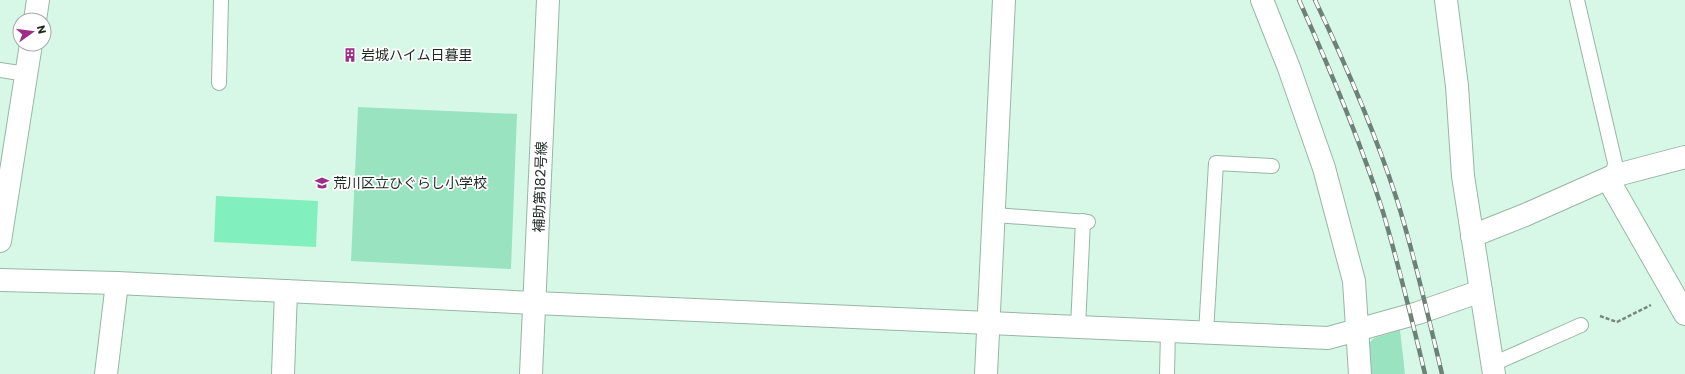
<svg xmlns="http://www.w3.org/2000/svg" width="1685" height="374" font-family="Poppins,'Noto Sans JP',sans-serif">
<rect width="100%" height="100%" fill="#d8f8e7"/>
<g fill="#99e3c0">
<polygon points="358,107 517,114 511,269 351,261"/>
<polygon points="1400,330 1405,374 1368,374 1365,348 1374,338"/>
</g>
<polygon fill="#82f0be" points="216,196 318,201 316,247 214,242"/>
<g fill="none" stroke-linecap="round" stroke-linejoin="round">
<defs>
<g id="lane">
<polyline points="1577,0 1615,163 1613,176"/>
<polyline points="0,70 26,74"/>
<polyline points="219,83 221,0"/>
<polyline points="995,215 1088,222"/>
<polyline points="1078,327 1083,221"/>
<polyline points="1206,333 1216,163 1272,166"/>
<polyline points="1493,364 1581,325"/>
<polyline points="1167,374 1168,331"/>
</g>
<g id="street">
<polyline points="1262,0 1289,68 1324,168 1354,281 1360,374"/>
<polyline points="1446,0 1457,86 1463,176 1494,374"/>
<polyline points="35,20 38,0"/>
<polyline points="1613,176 1613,188 1685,314"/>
<polyline points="1472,236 1525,215 1613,176 1685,157"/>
<polyline points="0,241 31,44"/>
<polyline points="0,280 117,283 535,303 1328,338 1418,313 1481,291"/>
<polyline points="106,374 117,283"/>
<polyline points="283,374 286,291"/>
<polyline points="531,374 548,0"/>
<polyline points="986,374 1004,0"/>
</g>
</defs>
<use href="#lane" stroke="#97b6a6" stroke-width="16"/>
<use href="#street" stroke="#97b6a6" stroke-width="24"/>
<polyline stroke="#758a7f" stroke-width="2.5" stroke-dasharray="4 2" stroke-linecap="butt" points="1600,316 1617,322 1651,305"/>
<use href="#lane" stroke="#fff" stroke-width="14"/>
<use href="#street" stroke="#fff" stroke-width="22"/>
<defs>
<g id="rail">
<path d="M1299 0C1330 69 1360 140 1383 212 1399 266 1412 320 1425 374"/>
<path d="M1315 0C1346 65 1375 132 1397 200 1415 257 1428 316 1442 374"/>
</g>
</defs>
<use href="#rail" stroke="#6d8277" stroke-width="4.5"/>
<use href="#rail" stroke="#fff" stroke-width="3" stroke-dasharray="9" stroke-linecap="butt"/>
</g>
<defs>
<symbol id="building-bare" viewBox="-9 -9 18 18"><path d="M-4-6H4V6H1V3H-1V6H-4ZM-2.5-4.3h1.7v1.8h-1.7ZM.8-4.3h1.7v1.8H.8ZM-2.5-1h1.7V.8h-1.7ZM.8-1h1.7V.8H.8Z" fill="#9e2c89" stroke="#fff" stroke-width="2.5" paint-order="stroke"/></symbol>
<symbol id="school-bare" viewBox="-9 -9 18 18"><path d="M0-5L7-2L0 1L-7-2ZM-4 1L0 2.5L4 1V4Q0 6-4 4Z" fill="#9e2c89" stroke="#fff" stroke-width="2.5" paint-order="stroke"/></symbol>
</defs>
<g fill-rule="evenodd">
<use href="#building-bare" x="340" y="45" width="20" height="20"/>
<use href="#school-bare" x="312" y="173" width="20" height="20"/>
</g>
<g text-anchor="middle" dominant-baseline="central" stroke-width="3.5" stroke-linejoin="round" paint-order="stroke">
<g font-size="14" fill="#1d2923" stroke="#fff" text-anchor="start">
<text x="361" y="55">岩城ハイム日暮里</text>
<text x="333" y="183">荒川区立ひぐらし小学校</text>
</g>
<g font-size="14" fill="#1d2923" stroke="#fff">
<text transform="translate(540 187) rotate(-88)">補助第182号線</text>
</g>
</g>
<g transform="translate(32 32) rotate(76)"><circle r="19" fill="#ffffff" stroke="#a5a9a7"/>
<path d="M0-3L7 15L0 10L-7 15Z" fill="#9e2c89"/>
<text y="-6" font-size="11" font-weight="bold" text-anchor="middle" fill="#1d2923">N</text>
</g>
</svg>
